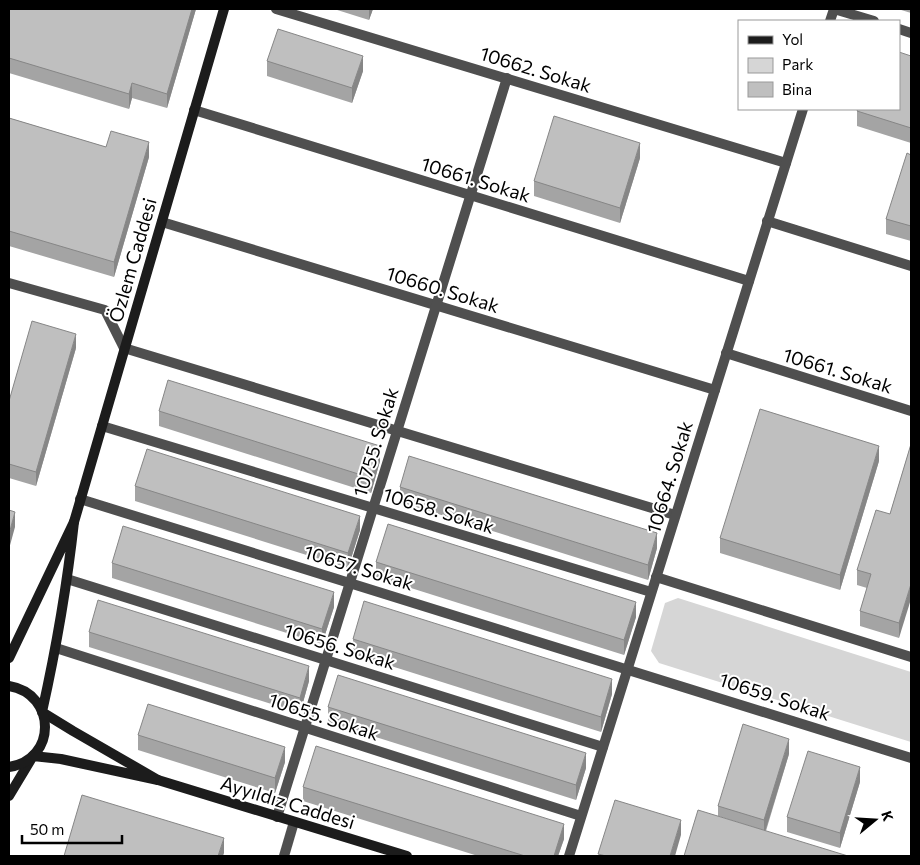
<svg xmlns="http://www.w3.org/2000/svg" width="920" height="865" font-family="Commissioner,sans-serif">
<rect width="100%" height="100%" fill="#fff"/>
<polygon fill="#d6d6d6" points="678,598 911,672 911,742 659,663 651,651 665,603"/>
<g fill="none" stroke-linecap="round" stroke-linejoin="round">
<g stroke="#4f4f4f" stroke-width="10">
<polyline points="276,9 786,163"/>
<polyline points="830,21 834,9 874,21"/>
<polyline points="899,29 911,33"/>
<polyline points="194,110 749,281"/>
<polyline points="767,221 911,266"/>
<polyline points="162,222 715,390"/>
<polyline points="9,283 105,310 124,348 675,515"/>
<polyline points="726,353 911,411"/>
<polyline points="102,426 651,592"/>
<polyline points="80,499 911,758"/>
<polyline points="656,577 911,657"/>
<polyline points="67,579 603,747"/>
<polyline points="56,648 581,816"/>
<polyline points="277,817 507,78"/>
<polyline points="284,856 294,822"/>
<polyline points="569,856 803,109"/>
</g>
<g stroke="#1c1c1c" stroke-width="10">
<polyline points="74,522 224,9"/>
<path d="M9 658 74 522C67 586 56 649 42 712L73 731 158 780 61 759 33 756 9 796"/>
<path d="M9 686C57 694 57 760 9 767"/>
<polyline points="158,780 407,856"/>
</g>
</g>
<g fill="#a4a4a4">
<polygon points="9,9 196,9 167,108 132,98 129,109 9,73"/>
<polygon points="334,9 373,9 369,20"/>
<polygon points="898,9 911,9 911,13"/>
<polygon points="911,56 911,143 857,126 857,111"/>
<polygon points="267,61 363,71 352,103 267,76"/>
<polygon points="9,118 106,147 149,157 114,277 9,246"/>
<polygon points="911,155 911,241 886,234 886,219"/>
<polygon points="640,158 620,223 534,196 534,181"/>
<polygon points="76,348 36,486 9,478 9,401"/>
<polygon points="159,411 380,461 371,493 159,426"/>
<polygon points="911,444 899,638 860,626 860,611 867,588 857,585 857,570 890,514"/>
<polygon points="879,461 840,590 720,553 720,538"/>
<polygon points="135,486 360,530 348,568 135,501"/>
<polygon points="400,487 657,548 648,580 400,502"/>
<polygon points="376,562 636,617 624,655 376,577"/>
<polygon points="112,563 334,607 322,644 112,578"/>
<polygon points="89,632 309,681 300,713 89,647"/>
<polygon points="353,639 612,694 601,732 353,654"/>
<polygon points="328,707 586,768 576,800 328,722"/>
<polygon points="138,735 285,762 275,793 138,750"/>
<polygon points="789,754 766,831 718,816 718,806"/>
<polygon points="860,782 840,848 787,832 787,817"/>
<polygon points="303,787 564,839 558,856 478,856 303,801"/>
</g>
<g fill="#868686">
<polygon points="192,9 196,9 167,108 167,94"/>
<polygon points="369,9 373,9 369,20"/>
<polygon points="363,56 363,71 352,103 352,88"/>
<polygon points="132,83 132,98 129,109 129,94"/>
<polygon points="149,142 149,157 114,277 114,262"/>
<polygon points="640,143 640,158 620,223 620,208"/>
<polygon points="76,334 76,348 36,486 36,472"/>
<polygon points="380,446 380,461 371,493 371,478"/>
<polygon points="879,446 879,461 840,590 840,575"/>
<polygon points="15,512 15,527 9,549 9,534"/>
<polygon points="360,516 360,530 348,568 348,553"/>
<polygon points="657,533 657,548 648,580 648,565"/>
<polygon points="911,584 911,599 899,638 899,623"/>
<polygon points="334,592 334,607 322,644 322,629"/>
<polygon points="636,602 636,617 624,655 624,640"/>
<polygon points="309,666 309,681 300,713 300,698"/>
<polygon points="612,679 612,694 601,732 601,717"/>
<polygon points="789,739 789,754 764,835 764,820"/>
<polygon points="285,747 285,762 275,793 275,778"/>
<polygon points="586,753 586,768 576,800 576,785"/>
<polygon points="860,767 860,782 840,848 840,833"/>
<polygon points="681,820 681,835 675,856 670,856"/>
<polygon points="564,824 564,839 558,856 554,856"/>
<polygon points="224,838 224,853 223,856 218,856"/>
</g>
<g fill="#bfbfbf" stroke="#868686">
<polygon points="9,9 192,9 167,94 132,83 129,94 9,58"/>
<polygon points="278,29 363,56 352,88 267,61"/>
<polygon points="899,52 911,56 911,128 857,111 858,109 899,109"/>
<polygon points="554,116 640,143 620,208 534,181"/>
<polygon points="9,118 106,147 111,131 149,142 114,262 9,231"/>
<polygon points="907,153 911,155 911,226 886,219"/>
<polygon points="32,321 76,334 36,472 9,464 9,401"/>
<polygon points="168,380 380,446 371,478 159,411"/>
<polygon points="760,409 879,446 840,575 720,538"/>
<polygon points="911,444 911,584 899,623 860,611 871,574 857,570 876,510 890,514"/>
<polygon points="147,449 360,516 348,553 135,486"/>
<polygon points="409,456 657,533 648,565 400,487"/>
<polygon points="9,510 15,512 9,534"/>
<polygon points="388,524 636,602 624,640 376,562"/>
<polygon points="123,526 334,592 322,629 112,563"/>
<polygon points="98,600 309,666 300,698 89,632"/>
<polygon points="364,601 612,679 601,717 353,639"/>
<polygon points="338,675 586,753 576,785 328,707"/>
<polygon points="148,704 285,747 275,778 138,735"/>
<polygon points="743,724 789,739 764,820 718,806"/>
<polygon points="316,746 564,824 554,856 525,856 303,787"/>
<polygon points="808,751 860,767 840,833 787,817"/>
<polygon points="82,795 224,838 218,856 64,856"/>
<polygon points="615,800 681,820 670,856 606,856 598,854"/>
<polygon points="698,810 848,856 684,856"/>
</g>
<g text-anchor="middle" dominant-baseline="central" stroke-width="4" stroke-linejoin="round" paint-order="stroke">
<g font-size="19" fill="#000" stroke="#fff">
<text transform="translate(536 69) rotate(17)">10662. Sokak</text>
<text transform="translate(476 179) rotate(17)">10661. Sokak</text>
<text transform="translate(132 260) rotate(-74)">Özlem Caddesi</text>
<text transform="translate(443 289) rotate(17)">10660. Sokak</text>
<text transform="translate(838 370) rotate(17)">10661. Sokak</text>
<text transform="translate(375 442) rotate(-73)">10755. Sokak</text>
<text transform="translate(669 477) rotate(-73)">10664. Sokak</text>
<text transform="translate(439 510) rotate(17)">10658. Sokak</text>
<text transform="translate(359 567) rotate(17)">10657. Sokak</text>
<text transform="translate(340 646) rotate(17)">10656. Sokak</text>
<text transform="translate(775 696) rotate(18)">10659. Sokak</text>
<text transform="translate(324 716) rotate(18)">10655. Sokak</text>
<text transform="translate(288 802) rotate(17)">Ayyıldız Caddesi</text>
</g>
</g>
<rect width="920" height="865" fill="none" stroke="#000000" stroke-width="20"/>
<rect x="738" y="20" width="162" height="90" fill="#ffffff" stroke="#999999"/>
<rect x="748" y="36" width="25" height="8" fill="#1c1c1c" stroke="#999999"/>
<text x="782" y="45" font-size="15" fill="#000000">Yol</text>
<rect x="748" y="58" width="25" height="15" fill="#d6d6d6" stroke="#999999"/>
<text x="782" y="70" font-size="15" fill="#000000">Park</text>
<rect x="748" y="82" width="25" height="15" fill="#bfbfbf" stroke="#999999"/>
<text x="782" y="95" font-size="15" fill="#000000">Bina</text>
<g transform="translate(875 820) rotate(72)" stroke="#ffffff" stroke-width="4" paint-order="stroke">
<path d="M0-4L9 19L0 12L-9 19Z" fill="#000000"/>
<text y="-8" font-size="14" font-weight="bold" text-anchor="middle" fill="#000000">K</text>
</g>
<path d="M22 835v8h100v-8" fill="none" stroke="#000000" stroke-width="2.5"/>
<text x="30" y="835" font-size="15" fill="#000000" stroke="#ffffff" stroke-width="4" paint-order="stroke">50 m</text>
</svg>
